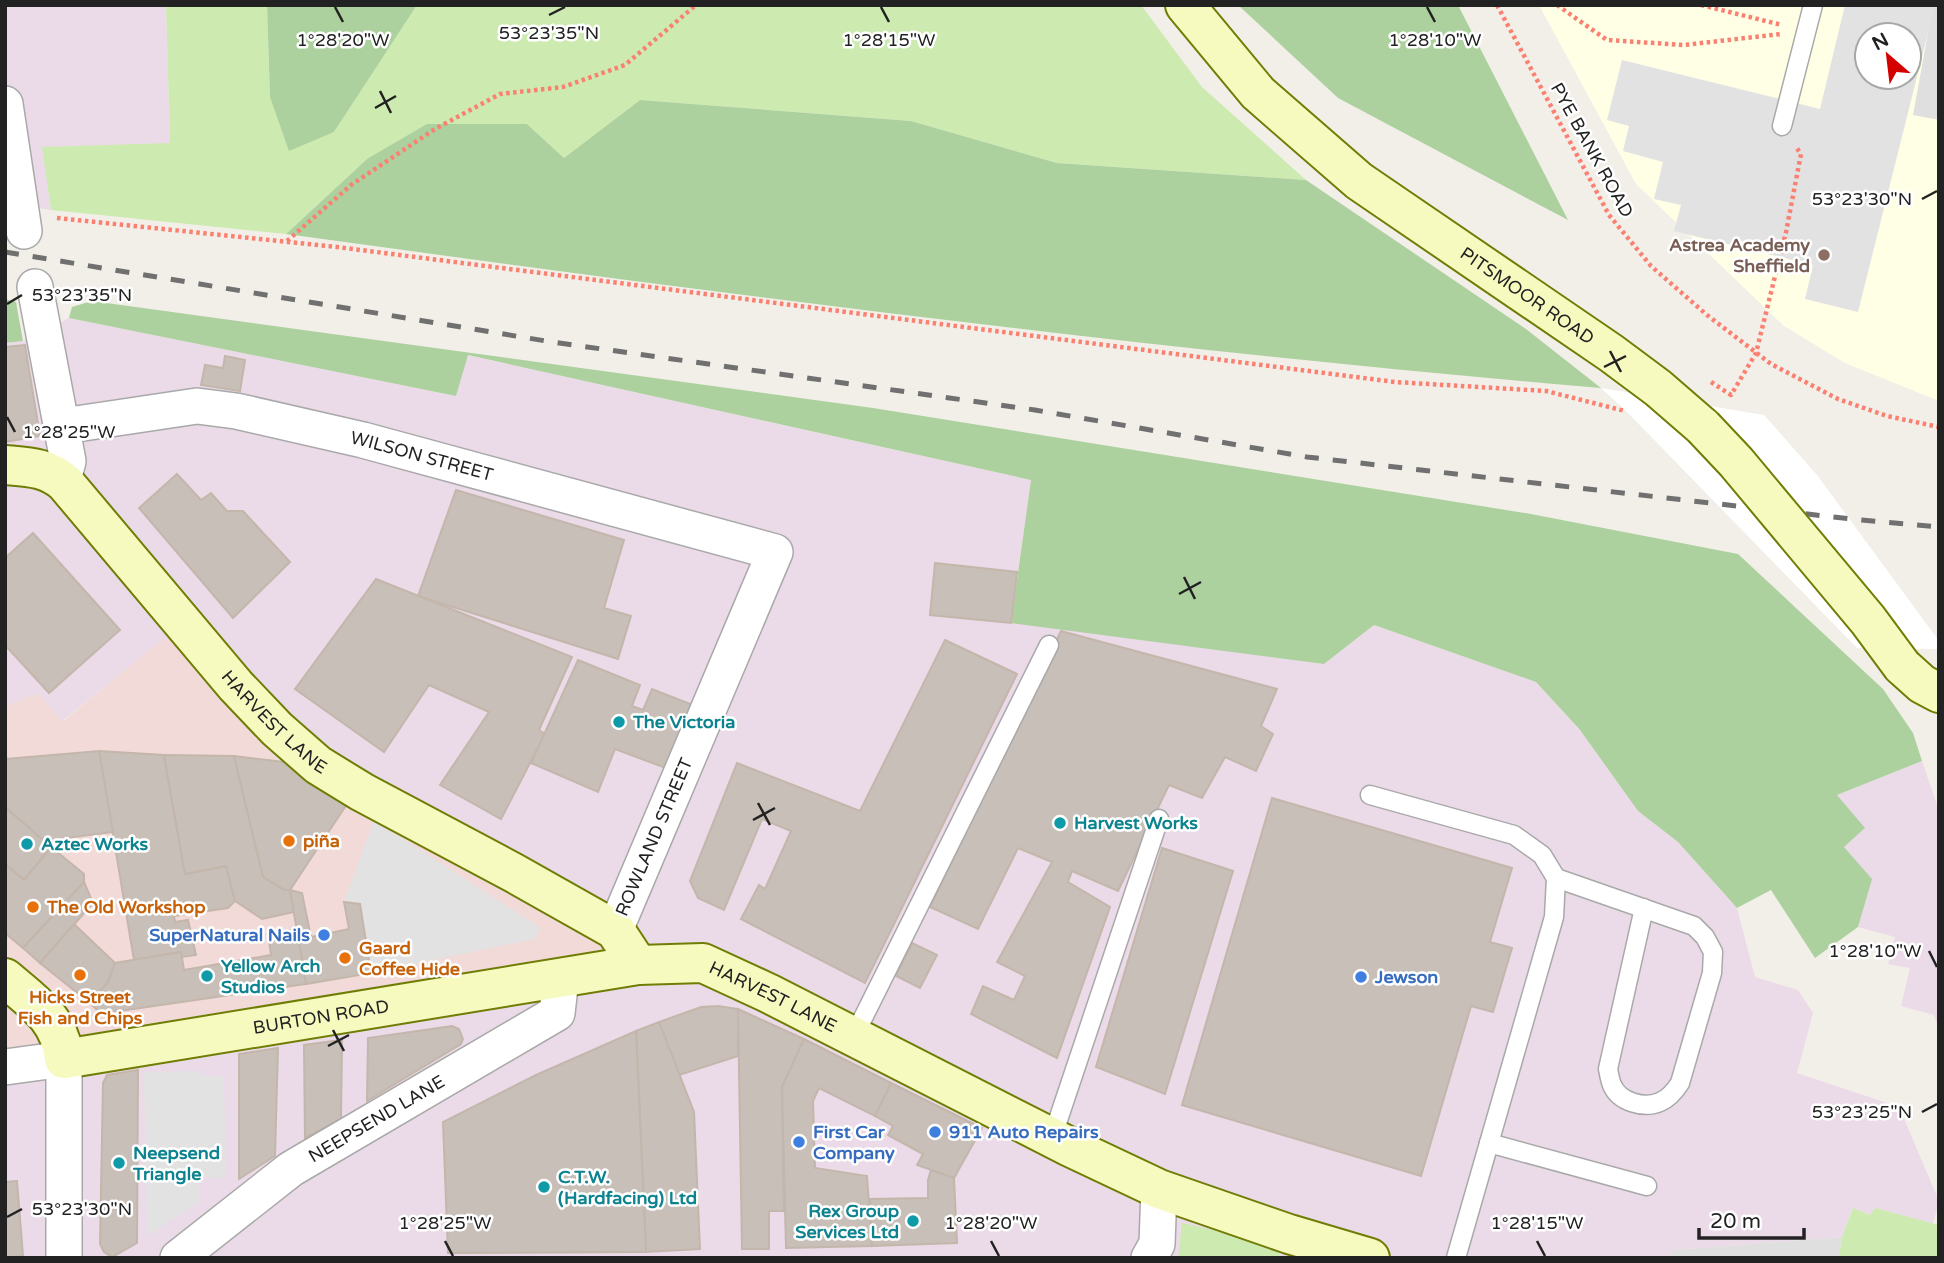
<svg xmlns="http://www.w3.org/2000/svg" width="1944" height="1263" font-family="'Varela Round',sans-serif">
<rect width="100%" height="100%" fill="#f2efe9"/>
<g fill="#e0dfdf">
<polygon points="1931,5 1939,5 1939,120 1912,116"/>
<polygon points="1842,1237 1839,1258 1667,1258 1673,1250"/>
</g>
<polygon fill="#f2dad9" points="166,636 318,765 638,965 5,1067 5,706 38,693 63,721"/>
<g fill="#ebdbe8">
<polygon points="5,5 166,5 170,144 43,147 51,210 5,203"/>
<polygon points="69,318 456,396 467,355 1031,480 1011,622 1324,664 1374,625 1536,682 1583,734 1638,811 1678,842 1737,908 1755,977 1798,990 1813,1013 1797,1073 1899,1107 1939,1201 1933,1224 1875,1208 1870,1215 1853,1208 1842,1237 1673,1250 1667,1258 5,1258 5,1067 637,965 318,765 166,637 62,721 38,693 5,706 5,343 23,341"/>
<polygon points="1922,761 1939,811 1939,1029 1934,1015 1901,1006 1910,968 1888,964 1895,937 1858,927 1871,879 1844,847 1837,795"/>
</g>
<path fill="#ffffe5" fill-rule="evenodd" d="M1539 5H1933L1913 115 1939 120V401L1845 363 1784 326 1636 184ZM1867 35H1909V77H1867Z"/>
<g fill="#cdebb0">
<polygon points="166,5 267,5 270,97 334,132 417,5 1141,5 1202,87 1306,180 1057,163 911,121 640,100 564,158 527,124 367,159 286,234 51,210 42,147 170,143"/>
<polygon points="1853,1208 1870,1215 1875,1208 1939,1225 1939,1258 1839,1258 1842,1237"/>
<polygon points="1182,1223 1227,1233 1280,1249 1279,1258 1178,1258"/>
</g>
<g fill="#add19e">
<polygon points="267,5 417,5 334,132 289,151 270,97"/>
<polygon points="1238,5 1458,5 1568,220 1338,98"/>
<path d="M640 100 911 121 1057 163 1306 180 1526 329 1601 388C1161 351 723 294 286 234L367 159 427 124H527L564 158Z"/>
<polygon points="5,299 16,302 23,341 5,343"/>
<polygon points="92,301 873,408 1531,514 1738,554 1883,689 1913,733 1922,761 1837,795 1865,828 1844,847 1872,879 1858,927 1815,958 1771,890 1737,908 1678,842 1638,811 1580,730 1536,682 1374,625 1324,664 1011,623 1031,480 468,355 456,396 69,318 72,307"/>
</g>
<g fill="#e2e2e2" fill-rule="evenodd">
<path d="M1845 5H1935L1858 312 1805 299 1813 265 1674 231 1681 205 1654 199 1663 162 1623 151 1629 126 1607 120 1622 60 1820 109ZM1867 35H1909V77H1867Z"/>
<polygon points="374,820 541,928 534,939 371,973 360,905 344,902"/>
<polygon points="201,1071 201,1076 224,1076 226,1178 200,1178 200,1202 147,1236 144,1072"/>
</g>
<polygon fill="#fff" points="1601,388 1764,415 1817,475 1939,641 1939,649 1857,648 1627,412"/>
<g fill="#c7bfb8" stroke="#c4b6ab" stroke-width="2">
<polygon points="25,345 40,436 5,442 5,347"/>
<polygon points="225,356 245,360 240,391 201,385 205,365 223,368"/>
<polygon points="177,474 201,500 211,493 227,511 243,511 290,562 233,618 139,508"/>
<polygon points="456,490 624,540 604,608 631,616 618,659 418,596"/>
<polygon points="33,533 120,630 49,693 5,645 5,558"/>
<polygon points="935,563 1017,572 1011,623 930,615"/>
<polygon points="376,579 572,657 539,730 545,734 501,819 440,785 489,712 429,685 384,752 295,689"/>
<polygon points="1061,631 1277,689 1261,726 1273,734 1256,771 1225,757 1202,798 1169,785 1118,891 1072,871 1068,882 1110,907 1057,1058 971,1014 983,986 1014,1000 1025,976 997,962 1052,862 1018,848 978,929 930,907"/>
<polygon points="945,640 1017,674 865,983 741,919 759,885 765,889 791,831 762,819 724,910 698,898 690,881 737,763 860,811"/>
<polygon points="578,660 640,685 632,706 643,710 652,689 693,705 671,770 615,749 598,792 531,763"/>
<polygon points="99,751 164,755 185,874 226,866 235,901 228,908 174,916 175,922 188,920 196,955 182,957 181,952 134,960"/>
<polygon points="99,751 113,832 44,841 5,807 6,759"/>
<polygon points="164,755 234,756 263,877 285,890 290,890 294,912 262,919 235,901 226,866 185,874"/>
<polygon points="234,756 284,762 347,804 290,890 285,890 263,877"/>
<polygon points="1272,798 1512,868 1490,942 1512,948 1493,1012 1471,1006 1421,1176 1182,1105"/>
<polygon points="5,807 51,847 24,880 5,864"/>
<polygon points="51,847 84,874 84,882 23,948 5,933 5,864 24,880"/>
<polygon points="1162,848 1233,871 1165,1094 1096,1067"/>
<polygon points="84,882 93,903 40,963 23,948"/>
<polygon points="290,890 302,893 311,937 349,929 344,902 360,904 371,973 306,984"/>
<polygon points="74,924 115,963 108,982 90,1003 40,963"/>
<polygon points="297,929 306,984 106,1013 99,1012 90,1003 108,982 115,963 181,952 184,970 271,955 268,934"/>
<polygon points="912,943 937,955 920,988 896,976"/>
<polygon points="718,1006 738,1009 738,1056 679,1075 659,1022 701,1007"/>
<polygon points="738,1009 804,1039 782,1087 784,1211 769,1211 769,1249 742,1249"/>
<polygon points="659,1022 694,1112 700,1249 646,1252 636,1031"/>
<polygon points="452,1026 459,1029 463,1039 461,1044 367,1101 368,1038"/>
<polygon points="636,1031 646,1252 448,1253 443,1122 536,1075"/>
<polygon points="804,1039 891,1083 875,1116 819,1088 813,1101 815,1168 867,1176 872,1246 786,1248 782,1087"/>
<polygon points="342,1040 341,1119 305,1138 304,1045"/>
<polygon points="278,1048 275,1156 239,1179 239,1054"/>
<polygon points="138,1070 137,1243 112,1257 104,1252 100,1244 103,1083 107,1075"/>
<polygon points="891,1083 982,1128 954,1178 917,1165 923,1154 888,1135 893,1126 875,1116"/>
<polygon points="931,1170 954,1178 957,1243 872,1246 870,1199 928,1198 928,1180"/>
<polygon points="17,1181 23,1256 5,1258 5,1182"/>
</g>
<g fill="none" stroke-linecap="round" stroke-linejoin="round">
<defs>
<g id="lane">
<polyline points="1782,126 1813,5"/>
<polyline points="1370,795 1514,835 1542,855 1556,878 1554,917 1456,1258"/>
<path d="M1556 878 1694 926 1705 937 1713 952 1712 973 1680 1083C1675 1091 1669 1098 1660 1102 1644 1109 1619 1102 1612 1085 1610 1080 1609 1074 1608 1069L1644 908"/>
<polyline points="854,1036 1049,645"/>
<polyline points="1052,1138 1159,819"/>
<polyline points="1489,1143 1647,1186"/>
</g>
<g id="street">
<polyline points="5,104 24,231"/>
<polyline points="35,287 68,461 66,469 58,477"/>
<path id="s1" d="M63 426 197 406 236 411 363 440 775 552 615 930"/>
<polyline points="5,1067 64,1059 64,1258"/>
<path id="s2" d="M178 1258 291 1169 557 1013 561 978"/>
<polyline points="1149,1258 1157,1244 1159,1189"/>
</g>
<g id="secondary">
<path id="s3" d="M1185 5 1258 93 1359 181 1611 353 1658 388 1703 427"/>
<path id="s4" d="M5 465C28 467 47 467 65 483L236 686 277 729 318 765 362 792 514 873 615 930 638 965"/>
<polyline points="1902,666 1922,684 1939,693"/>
<path id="s5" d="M5 978C33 1002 61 1019 64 1059L638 965 703 963 768 993 1070 1147 1159 1189 1289 1234 1370 1258"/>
</g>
</defs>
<use href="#lane" stroke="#a9a9a9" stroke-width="21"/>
<use href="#street" stroke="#a9a9a9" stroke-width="38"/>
<use href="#secondary" stroke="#707d05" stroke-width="42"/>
<g stroke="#fa8072" stroke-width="4.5" stroke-dasharray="3.5 3.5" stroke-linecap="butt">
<polyline points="1497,5 1609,215 1651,266 1707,315 1771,364 1838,399 1887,416 1939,427"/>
<polyline points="1557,5 1607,40 1684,45 1781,34"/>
<polyline points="1701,5 1782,25"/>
<polyline points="57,218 337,247 1395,382 1546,391 1625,411"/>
<polyline points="287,241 351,185 435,129 500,94 563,87 625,65 696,5"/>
<polyline points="1711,382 1731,395 1756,353 1786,232 1801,154 1796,147"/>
</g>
<use href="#lane" stroke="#fff" stroke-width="18"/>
<use href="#street" stroke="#fff" stroke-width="35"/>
<use href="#secondary" stroke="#f7fabf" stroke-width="38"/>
<polyline stroke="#707070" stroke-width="5" stroke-dasharray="14 14" stroke-linecap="butt" points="5,252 552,342 1035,410 1307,457 1851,519 1939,527"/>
<defs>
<polyline id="secondary-bridge" points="1703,427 1736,462 1868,620 1902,666"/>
</defs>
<use href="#secondary-bridge" stroke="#707d05" stroke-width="42" stroke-linecap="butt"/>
<use href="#secondary-bridge" stroke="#f7fabf" stroke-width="38"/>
</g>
<path fill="none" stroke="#222" stroke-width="2.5" d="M335 7 343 22M881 7 889 22M1427 7 1435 22M549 15 565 7M380 91 391 113M375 108 396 96M1922 199 1937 191M7 304 22 295M1610 351 1621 372M1604 367 1626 356M7 417 15 432M1184 577 1195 599M1179 594 1201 582M758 803 770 825M753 820 775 808M1929 951 1937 967M333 1030 344 1051M328 1046 349 1035M1922 1112 1937 1104M7 1217 22 1209M445 1241 453 1256M991 1241 999 1256M1537 1241 1545 1256"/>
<circle fill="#8d6e63" stroke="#fff" stroke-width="2.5" cx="1824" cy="255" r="7"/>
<g fill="#0f9aa8" stroke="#fff" stroke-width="2.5">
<circle cx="619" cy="722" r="7"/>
<circle cx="1060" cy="823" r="7"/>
<circle cx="27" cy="844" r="7"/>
<circle cx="207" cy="976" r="7"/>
<circle cx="119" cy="1163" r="7"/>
<circle cx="544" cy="1187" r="7"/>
<circle cx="913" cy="1221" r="7"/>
</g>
<g fill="#e8710a" stroke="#fff" stroke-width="2.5">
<circle cx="289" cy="841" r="7"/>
<circle cx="33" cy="907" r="7"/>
<circle cx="345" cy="958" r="7"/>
<circle cx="80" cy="975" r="7"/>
</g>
<g fill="#3f7fe0" stroke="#fff" stroke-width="2.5">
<circle cx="324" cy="935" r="7"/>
<circle cx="1361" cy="977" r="7"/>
<circle cx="935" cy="1132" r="7"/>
<circle cx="799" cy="1142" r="7"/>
</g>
<g text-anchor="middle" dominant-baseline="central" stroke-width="5" stroke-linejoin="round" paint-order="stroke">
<g font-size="18" fill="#222" stroke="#fff">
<text transform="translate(1592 150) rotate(61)">PYE BANK ROAD</text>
<text stroke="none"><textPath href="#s3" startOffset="452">PITSMOOR ROAD</textPath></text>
<text stroke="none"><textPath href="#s1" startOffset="366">WILSON STREET</textPath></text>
<text stroke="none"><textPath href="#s4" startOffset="382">HARVEST LANE</textPath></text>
<text transform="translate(654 837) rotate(-67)">ROWLAND STREET</text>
<text stroke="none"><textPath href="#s5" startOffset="828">HARVEST LANE</textPath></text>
<text stroke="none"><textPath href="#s5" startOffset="364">BURTON ROAD</textPath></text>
<text stroke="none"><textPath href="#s2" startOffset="243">NEEPSEND LANE</textPath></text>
</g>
<g font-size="18" font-weight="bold" fill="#785e54" stroke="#fff" text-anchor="end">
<text x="1810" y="245">Astrea Academy<tspan x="1810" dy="21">Sheffield</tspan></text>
</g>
<g font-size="18" font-weight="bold" fill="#0d838f" stroke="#fff" text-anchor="start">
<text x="633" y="722">The Victoria</text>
<text x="1074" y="823">Harvest Works</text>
<text x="41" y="844">Aztec Works</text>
<text x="221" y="966">Yellow Arch<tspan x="221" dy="21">Studios</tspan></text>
<text x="133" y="1153">Neepsend<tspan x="133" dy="21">Triangle</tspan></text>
<text x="558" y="1177">C.T.W.<tspan x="558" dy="21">(Hardfacing) Ltd</tspan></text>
<text x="899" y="1211" text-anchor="end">Rex Group<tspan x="899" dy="21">Services Ltd</tspan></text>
</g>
<g font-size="18" font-weight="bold" fill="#c56008" stroke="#fff" text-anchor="start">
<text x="303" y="841">piña</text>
<text x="47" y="907">The Old Workshop</text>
<text x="359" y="948">Gaard<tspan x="359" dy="21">Coffee Hide</tspan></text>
<text x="80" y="997" text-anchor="middle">Hicks Street<tspan x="80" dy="21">Fish and Chips</tspan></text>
</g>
<g font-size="18" font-weight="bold" fill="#366cbe" stroke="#fff" text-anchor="start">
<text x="310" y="935" text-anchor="end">SuperNatural Nails</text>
<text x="1375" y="977">Jewson</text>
<text x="813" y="1132">First Car<tspan x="813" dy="21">Company</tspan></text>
<text x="949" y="1132">911 Auto Repairs</text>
</g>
</g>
<g font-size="18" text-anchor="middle" fill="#222" stroke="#fff" stroke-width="5" stroke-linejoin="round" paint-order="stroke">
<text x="549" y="39">53°23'35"N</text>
<text x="343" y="46">1°28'20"W</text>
<text x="889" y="46">1°28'15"W</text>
<text x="1435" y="46">1°28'10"W</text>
<text x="1862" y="205">53°23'30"N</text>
<text x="82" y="301">53°23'35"N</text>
<text x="69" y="438">1°28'25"W</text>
<text x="1875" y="957">1°28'10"W</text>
<text x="1862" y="1118">53°23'25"N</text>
<text x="82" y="1215">53°23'30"N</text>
<text x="445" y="1229">1°28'25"W</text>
<text x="991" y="1229">1°28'20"W</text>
<text x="1537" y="1229">1°28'15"W</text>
</g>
<rect width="1944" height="1263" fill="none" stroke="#222222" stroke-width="14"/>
<g transform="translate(1888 56) rotate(332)"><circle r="33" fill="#ffffff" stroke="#a7a7a7" stroke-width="2"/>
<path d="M0-5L12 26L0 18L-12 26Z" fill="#d40000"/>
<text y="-10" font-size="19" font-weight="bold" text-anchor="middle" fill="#222222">N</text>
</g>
<path d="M1699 1228v10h105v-10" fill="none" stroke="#222222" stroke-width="3.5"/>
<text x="1710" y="1228" font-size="21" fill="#222222" stroke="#ffffff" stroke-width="5" paint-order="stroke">20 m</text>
</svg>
